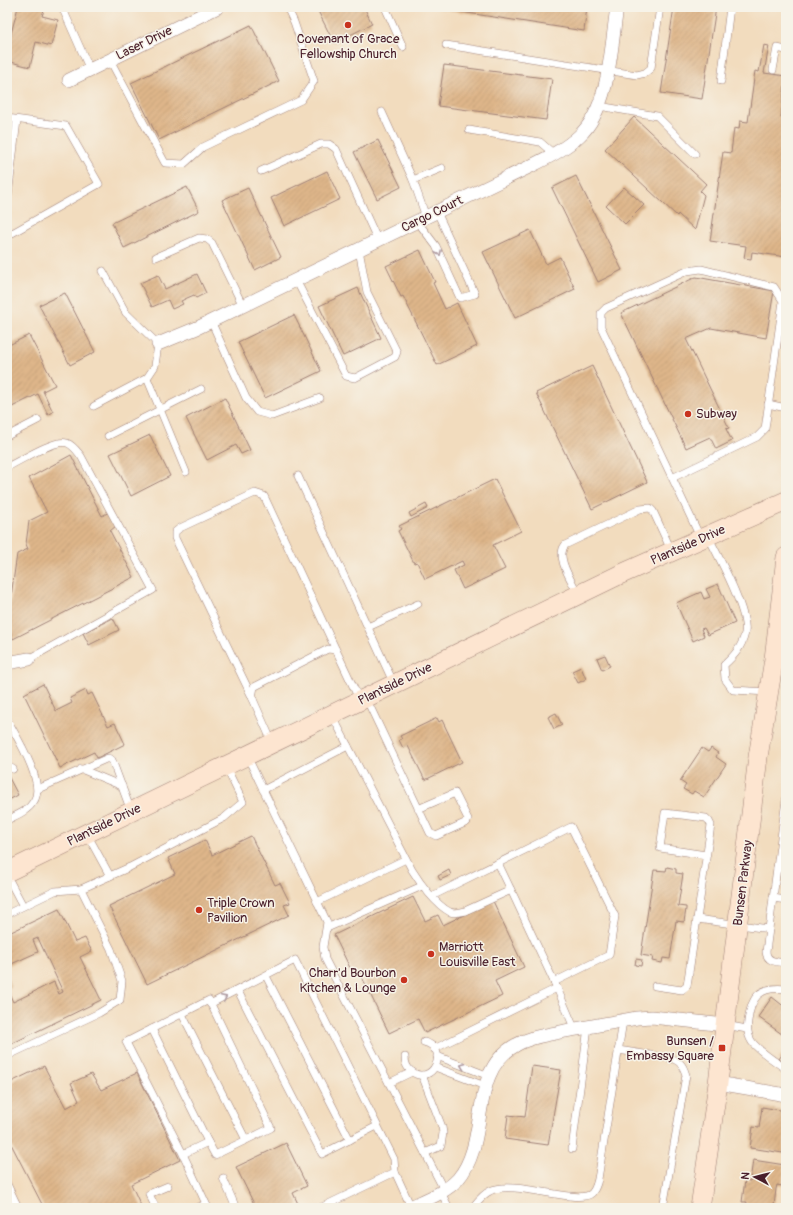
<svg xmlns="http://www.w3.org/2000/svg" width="793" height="1215" font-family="Pangolin,sans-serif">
<defs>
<pattern id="building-hatch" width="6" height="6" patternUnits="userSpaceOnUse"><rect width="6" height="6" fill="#deb68a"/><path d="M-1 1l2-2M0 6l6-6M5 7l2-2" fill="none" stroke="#c09c77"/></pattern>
</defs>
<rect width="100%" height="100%" fill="#f7f3e8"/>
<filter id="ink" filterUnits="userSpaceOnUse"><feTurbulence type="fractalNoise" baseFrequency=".025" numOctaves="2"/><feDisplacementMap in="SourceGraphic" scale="8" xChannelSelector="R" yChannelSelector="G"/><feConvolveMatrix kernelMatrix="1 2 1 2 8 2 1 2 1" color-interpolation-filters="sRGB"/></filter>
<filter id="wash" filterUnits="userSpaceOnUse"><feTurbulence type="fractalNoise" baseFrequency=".012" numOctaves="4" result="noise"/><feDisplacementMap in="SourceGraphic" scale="16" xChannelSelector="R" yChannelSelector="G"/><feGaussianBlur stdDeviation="0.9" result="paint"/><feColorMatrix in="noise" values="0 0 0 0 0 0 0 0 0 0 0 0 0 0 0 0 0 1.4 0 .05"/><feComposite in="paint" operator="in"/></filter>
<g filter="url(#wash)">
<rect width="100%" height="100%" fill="#f2dcbe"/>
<g id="blocks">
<g fill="url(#building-hatch)">
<polygon points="18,7 45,7 42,16 58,20 51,46 36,42 30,67 7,61 7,49"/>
<polygon points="316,7 364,7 372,24 334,43"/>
<polygon points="429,7 587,7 584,31"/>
<polygon points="674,7 716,7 702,99 661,93"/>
<polygon points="251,25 279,81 159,140 131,83"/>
<polygon points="764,45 769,46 764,73 786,76 781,117 786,117 786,257 752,252 751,259 744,258 746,246 710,241 723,152 731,153 734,128 739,129 740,121 748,122 755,71 759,72"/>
<polygon points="444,65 552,79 546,120 438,106"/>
<polygon points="634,117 706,184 700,191 704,195 695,230 678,214 677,216 605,149"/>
<polygon points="378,140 401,187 377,199 354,152"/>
<polygon points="327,171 340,199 284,226 271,198"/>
<polygon points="576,176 622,270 598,282 552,188"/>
<polygon points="187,187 199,211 124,248 112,223"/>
<polygon points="624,187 644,205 625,224 606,206"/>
<polygon points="248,188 281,257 255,270 222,200"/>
<polygon points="530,230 546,264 560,257 575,289 515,318 483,252"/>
<polygon points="420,250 435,282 433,283 445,309 457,303 477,346 437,365 403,296 401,297 386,266"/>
<polygon points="197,274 206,293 196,298 194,295 187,298 181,301 183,304 172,309 168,300 152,307 140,283 158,275 165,289"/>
<polygon points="696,277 774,291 766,338 711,328 686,339 729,428 726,429 732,441 716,449 710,437 686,448 621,313"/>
<polygon points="358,288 381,338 343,356 319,306"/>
<polygon points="65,293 95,352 70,365 39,305"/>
<polygon points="294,315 321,371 265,398 238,342"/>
<polygon points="29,335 55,385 43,391 53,412 48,415 38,394 8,409 7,407 7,346"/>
<polygon points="592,366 647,482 592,509 536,393"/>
<polygon points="225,398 250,450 241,454 236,445 207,460 186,418"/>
<polygon points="150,435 170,476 131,496 110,454"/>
<polygon points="71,455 102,516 109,512 116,526 110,531 134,577 13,639 7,625 17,554 28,549 26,544 29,521 47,512 29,478"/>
<polygon points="495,479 521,531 493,545 505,569 463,589 454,570 464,565 462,561 425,579 417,562 414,563 398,531 401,529 399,526"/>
<polygon points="426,504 428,508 411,517 409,513"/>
<polygon points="718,584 735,623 708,635 704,628 701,629 704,636 693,641 676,603 701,592 704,599 710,597 706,589"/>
<polygon points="113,618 119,630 89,645 83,633"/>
<polygon points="605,655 610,666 602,670 597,658"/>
<polygon points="581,667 586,679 578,683 572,671"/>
<polygon points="43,684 56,711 72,703 70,698 86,690 88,695 92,693 108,726 115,723 125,744 97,758 94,752 60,768 24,694"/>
<polygon points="556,713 562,725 554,729 548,717"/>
<polygon points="437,718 439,722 442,720 462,762 425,780 408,746 403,748 399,740 402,739 400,736"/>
<polygon points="702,748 708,752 711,748 718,753 716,757 726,764 704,797 694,791 692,794 683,789 686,785 680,781"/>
<polygon points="7,774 18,795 7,801"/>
<polygon points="251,836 275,885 280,883 290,903 284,905 289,915 147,984 109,906 175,874 168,858 205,840 212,855"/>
<polygon points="667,867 676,869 676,873 683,874 678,906 686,907 686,909 684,922 676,921 670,959 663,958 662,963 652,961 653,957 641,955 654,870 666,871"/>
<polygon points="449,870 451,875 440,880 438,876"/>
<polygon points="413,897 425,921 438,915 443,925 493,901 524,967 495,981 502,996 425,1033 418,1019 389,1033 359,971 353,974 334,935"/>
<polygon points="59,909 75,942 85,938 89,946 92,951 80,957 101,1000 7,1046 7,989 13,1002 54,982 59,994 63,992 38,938 33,940 38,952 7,966 7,934"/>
<polygon points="636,959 642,960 641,966 635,965"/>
<polygon points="7,977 11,987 7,989"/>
<polygon points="772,997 786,1008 786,1037 758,1017"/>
<polygon points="786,1049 786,1064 779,1059"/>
<polygon points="44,1066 66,1108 79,1101 71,1083 91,1074 101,1090 137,1073 180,1160 131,1184 142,1208 44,1208 10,1142 7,1144 7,1084"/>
<polygon points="532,1066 561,1070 548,1145 505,1139 508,1115 525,1117"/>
<polygon points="762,1107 786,1111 786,1132 783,1153 750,1148 753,1127 759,1128"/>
<polygon points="286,1143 307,1186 293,1193 299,1206 295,1208 256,1208 236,1167"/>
<polygon points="753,1160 785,1165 782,1186 777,1185 776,1189 774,1206 778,1208 746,1208 747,1202 742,1202 745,1180 750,1181"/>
</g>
</g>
</g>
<g filter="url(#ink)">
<use href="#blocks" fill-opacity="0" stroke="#9e7e74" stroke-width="1"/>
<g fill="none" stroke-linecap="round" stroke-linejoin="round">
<defs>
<g id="lane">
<polyline points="62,7 90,70"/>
<polyline points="385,7 403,47"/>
<polyline points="446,45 637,75 645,73 651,68 660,7"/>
<polyline points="110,60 165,163 184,164 203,147 301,100 314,81 294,22 287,7"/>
<polyline points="773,70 777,48 786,50"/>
<polyline points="721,81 730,7"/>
<polyline points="599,106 657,116 695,154"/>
<polyline points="382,112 413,180"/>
<polyline points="7,118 66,126 99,184 7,236"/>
<polyline points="469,130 540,142 554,154"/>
<polyline points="261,171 321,144 329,144 336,149 378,241"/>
<polyline points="7,205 17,120"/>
<polyline points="426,217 413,180 442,168"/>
<polyline points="417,221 436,246 460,298 475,294 437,212"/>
<polyline points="156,257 199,238 207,239 212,243 243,306"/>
<polyline points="296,280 346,376 355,378 395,357 397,352 367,292 359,250"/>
<polyline points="211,321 246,398 257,412 272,416 320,398"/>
<polyline points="147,378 186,472"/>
<polyline points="768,404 786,408"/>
<polyline points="94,406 147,378 155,366 158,344 126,313 103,271"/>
<polyline points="7,436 38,420"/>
<polyline points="108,436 201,389"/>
<path d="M7 467C20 461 54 439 67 443 73 445 77 451 81 456L153 590 29 659"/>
<polyline points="298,476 394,684"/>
<polyline points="672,478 757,437 765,429 783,301 774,287 701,269 687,271 606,308 601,313 601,327 701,539"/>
<path d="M708 536C718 556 749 612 745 633 742 647 734 656 724 665L725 679 733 690 768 692"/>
<path d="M578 594C572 581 555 557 565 545L640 509 650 508 653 511 672 552"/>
<polyline points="368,627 418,604"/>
<polyline points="366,698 430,833 436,836 467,822 468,819 455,793 418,809"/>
<polyline points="253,699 175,538 175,532 180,528 255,493 264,496 336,650"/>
<path d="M332 715 412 870C420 883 436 905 450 912 455 914 461 912 465 911L511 890 557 988"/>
<path d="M7 719C16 736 46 783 34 801 28 811 17 815 7 820"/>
<polyline points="272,742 252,697 254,687 328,649 336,650 360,701"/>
<polyline points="247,756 327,922 323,947 325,959 444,1190"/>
<polyline points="7,766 13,769"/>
<polyline points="81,769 122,786"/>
<polyline points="38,789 108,758 112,760 131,811"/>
<polyline points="263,790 348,746"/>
<polyline points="87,834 110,876"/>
<polyline points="498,863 511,890"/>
<polyline points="777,868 786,800"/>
<polyline points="7,876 23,906"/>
<polyline points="432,896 571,827 615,916 609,955 554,982"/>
<polyline points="773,898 777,868 786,869"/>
<path d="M786 900 773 898 766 952C767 962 777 962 786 963"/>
<polyline points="317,902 406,859"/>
<polyline points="7,914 55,891 81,889"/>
<polyline points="697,919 769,929"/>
<polyline points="327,928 422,886"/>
<polyline points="266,976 350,1140"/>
<polyline points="655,986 682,990 687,986 711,825 709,821 706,818 665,813 660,848 706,855"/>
<path d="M786 989C759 986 751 997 748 1021 747 1028 748 1036 752 1042 759 1051 776 1062 786 1069"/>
<polyline points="238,991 322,1154 377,1126"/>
<polyline points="210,1004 295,960 394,1159 395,1172 320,1208"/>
<polyline points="182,1014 246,1140"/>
<polyline points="725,1025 747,1029"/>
<polyline points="152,1029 208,1142"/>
<polyline points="434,1049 557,988 575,1030"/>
<path d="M618 1050 670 1058C680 1061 683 1065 686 1075L663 1208"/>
<polyline points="7,1056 99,1013 120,1000 122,981 111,949 81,889 130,867 224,818 243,802 226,767"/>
<polyline points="437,1056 489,1076"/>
<path d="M405 1057C405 1063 406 1067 411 1071 431 1088 452 1049 424 1042"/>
<polyline points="435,1067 485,1086"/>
<polyline points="422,1075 442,1127 443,1133 441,1146 425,1153"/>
<polyline points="389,1083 412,1072"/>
<polyline points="572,1149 588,1027"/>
<polyline points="183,1154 208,1142 215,1155 271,1128 209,1000 126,1042 183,1154 208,1208"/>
<polyline points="395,1172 411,1207"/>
<polyline points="223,1178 236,1208"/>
<polyline points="7,1184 16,1203"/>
<polyline points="441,1192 449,1208"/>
<polyline points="7,1208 16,1203 19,1208"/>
<polyline points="156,1208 149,1194 168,1186"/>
<polyline points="197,1208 206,1204"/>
<path d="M472 1208C477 1202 483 1194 490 1191 514 1179 579 1206 592 1193 597 1187 598 1180 599 1173L623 1021"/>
</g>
<g id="street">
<polyline points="69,80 218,7"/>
<path d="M158 344 197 328 527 168C545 159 564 150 579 136 610 108 611 46 617 7"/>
<polyline points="7,663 29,659"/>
<polyline points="718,1083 786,1095"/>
<path d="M408 1208C425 1200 445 1193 458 1179 491 1140 467 1072 516 1045 531 1036 549 1035 565 1031 589 1027 613 1022 637 1018L652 1017 725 1025"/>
</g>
<g id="secondary">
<polyline points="7,872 619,575 786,501"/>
<polyline points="700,1208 718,1083 758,757 774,659 786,557"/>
</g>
</defs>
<use href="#lane" stroke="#9e7e74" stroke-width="8"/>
<use href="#street" stroke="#9e7e74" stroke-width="14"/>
<use href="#secondary" stroke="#9e7e74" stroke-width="20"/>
<use href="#lane" stroke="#fff" stroke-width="7"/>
<use href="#street" stroke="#fff" stroke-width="13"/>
<use href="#secondary" stroke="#fde5d0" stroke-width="19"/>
</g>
<defs><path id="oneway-chevron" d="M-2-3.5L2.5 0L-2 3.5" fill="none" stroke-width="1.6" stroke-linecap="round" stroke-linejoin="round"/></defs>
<g stroke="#ae9aa0">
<use href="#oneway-chevron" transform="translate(439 253) rotate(65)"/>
<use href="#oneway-chevron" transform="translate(224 998) rotate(-26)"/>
<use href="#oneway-chevron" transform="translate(463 1066) rotate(-159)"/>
</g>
</g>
<g fill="#c8321e" stroke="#f7f3e8" stroke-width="1.5">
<circle cx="348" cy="25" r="4"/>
<circle cx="688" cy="414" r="4"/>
<circle cx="199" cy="910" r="4"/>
<circle cx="431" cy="954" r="4"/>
<circle cx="404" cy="980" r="4"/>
<rect x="718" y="1044" width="8" height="8" rx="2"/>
</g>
<g text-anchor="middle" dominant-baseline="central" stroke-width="3" stroke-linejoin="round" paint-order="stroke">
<g font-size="13" fill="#4a1f2b" stroke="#f7f3e8" text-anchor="start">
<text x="348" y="39" text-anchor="middle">Covenant of Grace<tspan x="348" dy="15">Fellowship Church</tspan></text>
<text x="696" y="414">Subway</text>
<text x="207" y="903">Triple Crown<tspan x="207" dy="15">Pavilion</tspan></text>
<text x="439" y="947">Marriott<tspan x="439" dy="15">Louisville East</tspan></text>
<text x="396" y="973" text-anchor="end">Charr'd Bourbon<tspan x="396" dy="15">Kitchen &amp; Lounge</tspan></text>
<text x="714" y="1041" text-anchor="end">Bunsen /<tspan x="714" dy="15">Embassy Square</tspan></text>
</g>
<g font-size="13" fill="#4a1f2b" stroke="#f7f3e8">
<text transform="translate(144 43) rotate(-26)">Laser Drive</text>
<text transform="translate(432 214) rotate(-26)">Cargo Court</text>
<text transform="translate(688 545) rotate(-24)">Plantside Drive</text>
<text transform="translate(395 684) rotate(-26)">Plantside Drive</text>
<text transform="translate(104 825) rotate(-26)">Plantside Drive</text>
<text transform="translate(743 883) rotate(-83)">Bunsen Parkway</text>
</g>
</g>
<rect width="793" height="1215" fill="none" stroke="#f7f3e8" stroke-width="24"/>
<g transform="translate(755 1177) rotate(277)" stroke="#f7f3e8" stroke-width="3" paint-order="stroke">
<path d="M0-3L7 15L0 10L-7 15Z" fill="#4a1f2b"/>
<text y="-6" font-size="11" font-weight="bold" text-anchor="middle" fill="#4a1f2b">N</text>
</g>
</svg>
